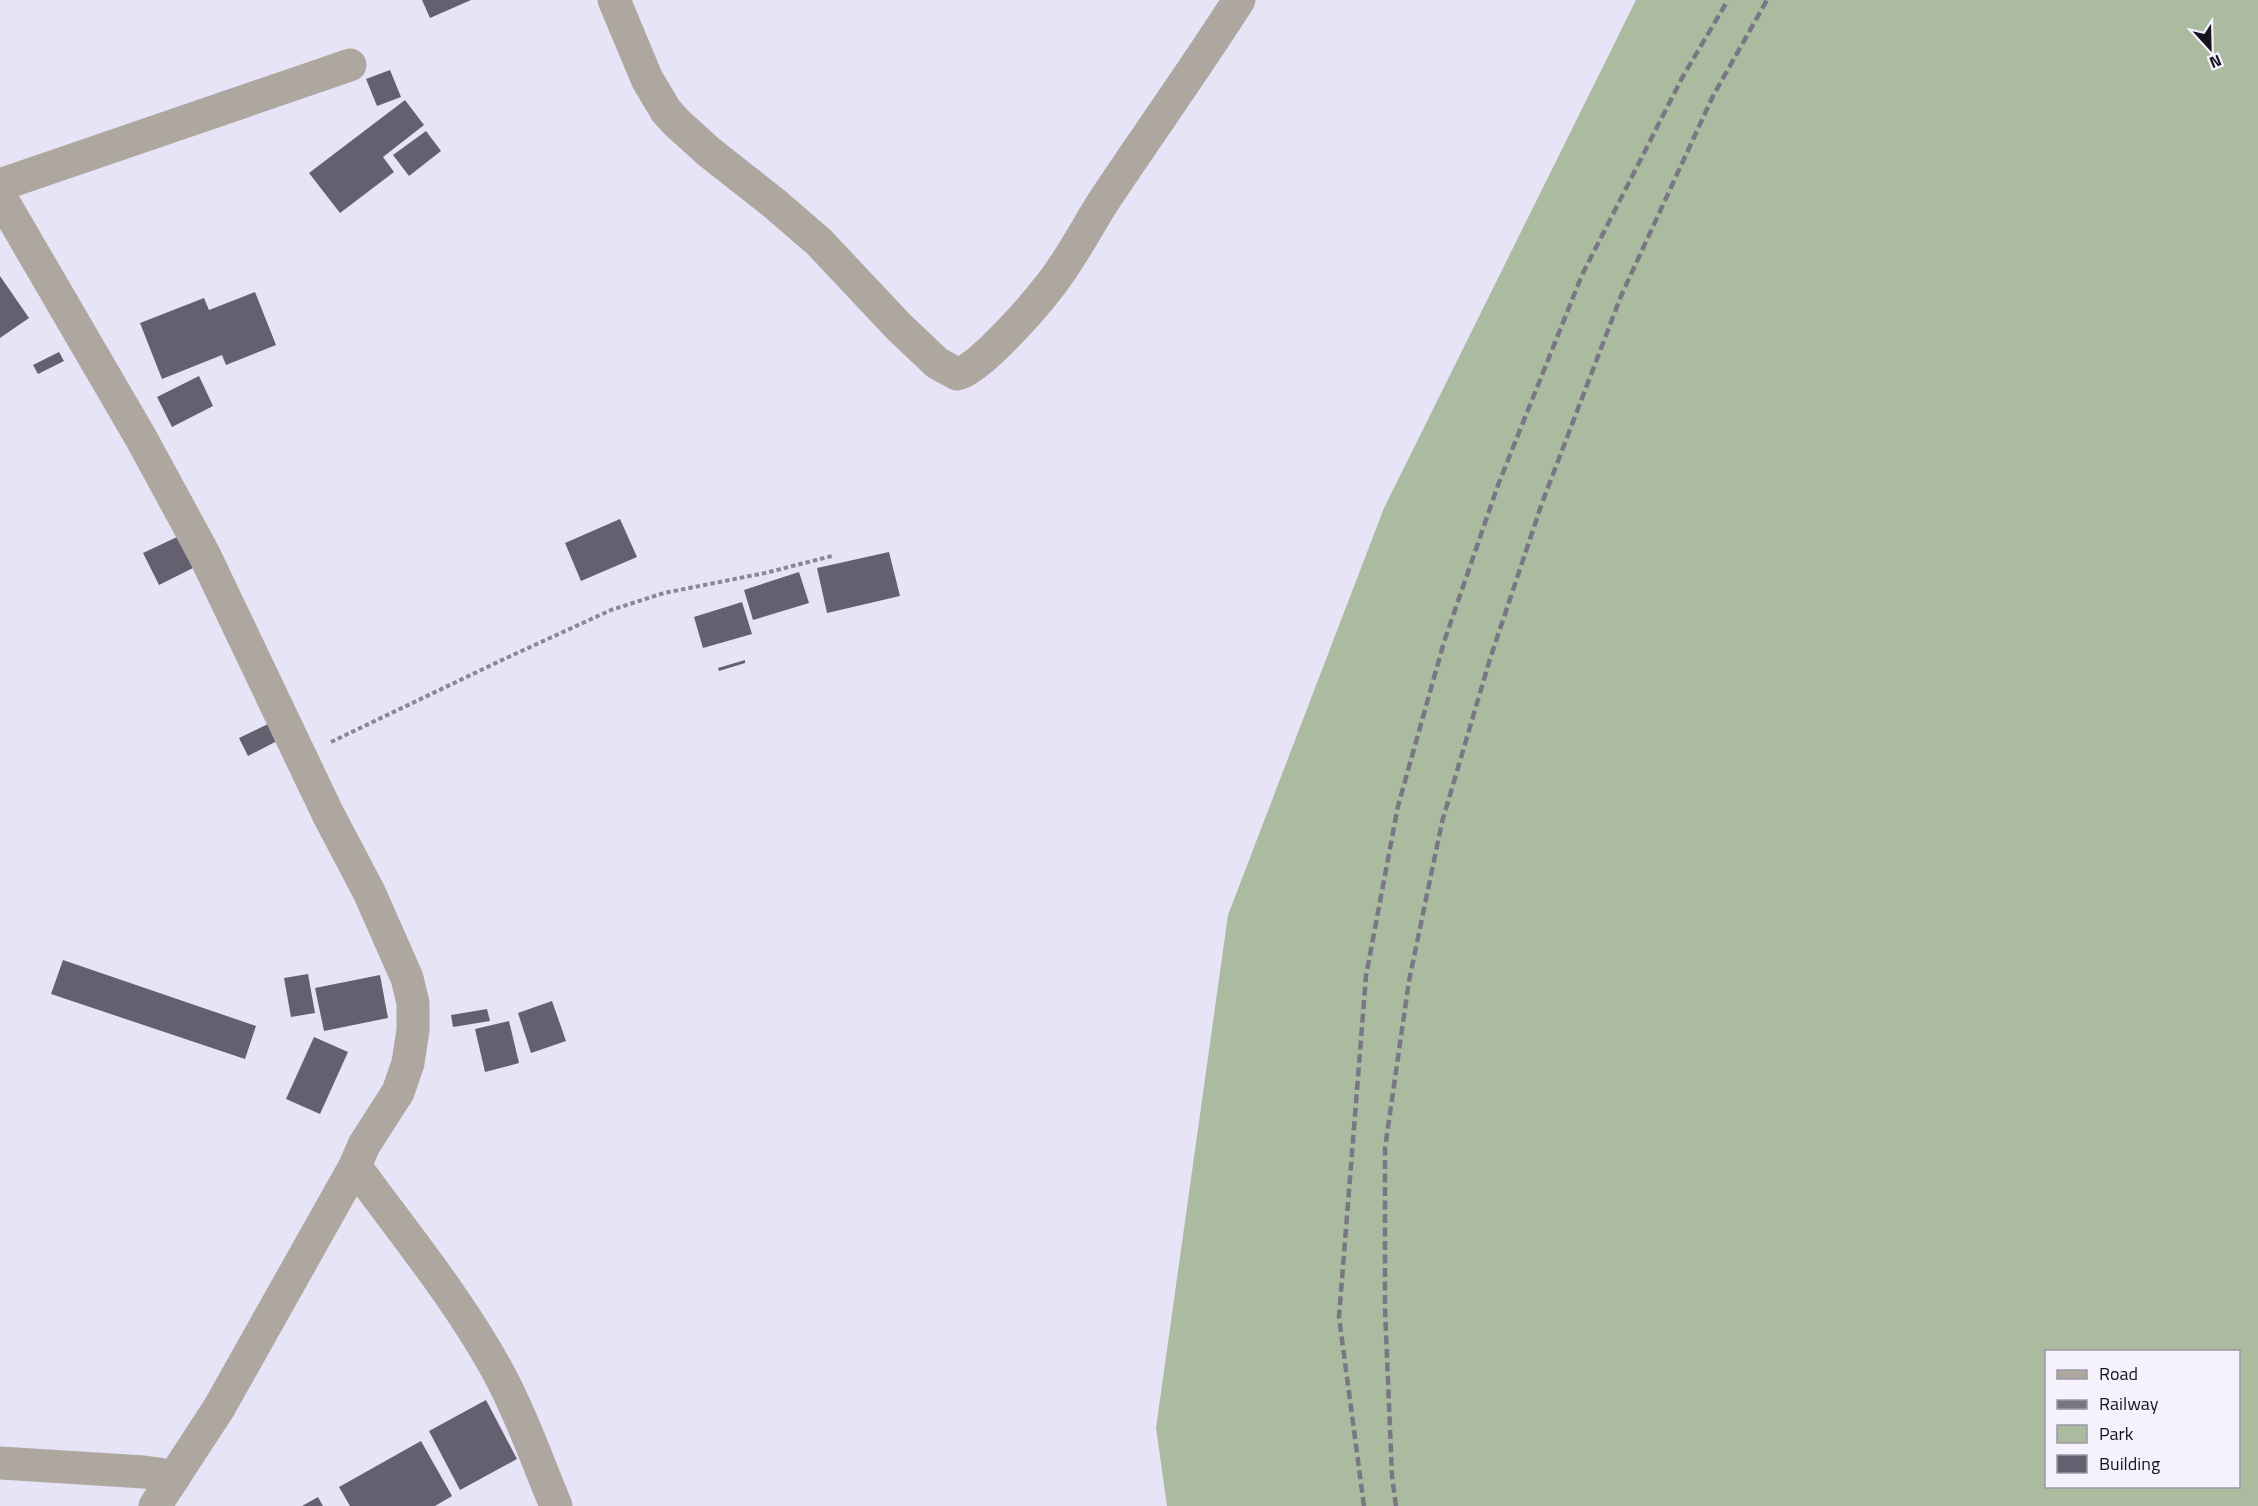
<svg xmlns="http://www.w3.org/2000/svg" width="2258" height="1506" font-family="'Titillium Web',sans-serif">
<rect width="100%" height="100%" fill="#e8e4f7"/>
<path fill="#abbba0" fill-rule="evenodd" d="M1636 0H2258V1506H1167L1156 1428 1228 915 1384 508ZM2046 1352H2238V1486H2046Z"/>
<g fill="#646070">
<polygon points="422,0 471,0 430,18"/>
<polygon points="390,70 401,97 377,106 366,79"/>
<polygon points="405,100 424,125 383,157 394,172 340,213 309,173"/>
<polygon points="426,131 441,151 409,176 393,155"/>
<polygon points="0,276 29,318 0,338"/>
<polygon points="255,292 276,345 226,365 222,355 162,379 140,323 204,298 209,310"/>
<polygon points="59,352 64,361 38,374 33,365"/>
<polygon points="199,376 213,406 172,427 157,397"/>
<polygon points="620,519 637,557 581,581 565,543"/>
<polygon points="177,537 193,568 159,585 143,553"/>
<polygon points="889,552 900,596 827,613 817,568"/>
<polygon points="799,572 809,603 753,620 744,590"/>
<polygon points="742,602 752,634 703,648 694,617"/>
<polygon points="745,660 745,663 719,671 718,668"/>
<polygon points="268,724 277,741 248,756 239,738"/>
<polygon points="63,960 256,1026 245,1059 51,994"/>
<polygon points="308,974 315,1013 291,1017 284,978"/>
<polygon points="380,975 388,1018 324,1031 315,988"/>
<polygon points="552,1001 566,1041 531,1053 518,1013"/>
<polygon points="487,1009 490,1021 453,1027 451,1015"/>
<polygon points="509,1021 519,1063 485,1072 475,1029"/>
<polygon points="314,1037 348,1052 320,1114 286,1099"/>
<polygon points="486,1400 517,1459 460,1490 429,1431"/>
<polygon points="421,1441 452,1496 435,1506 350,1506 339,1487"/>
<polygon points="318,1497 323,1506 302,1506"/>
</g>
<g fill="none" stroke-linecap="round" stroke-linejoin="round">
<polyline stroke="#8b8896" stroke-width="4" stroke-dasharray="4.5 3" stroke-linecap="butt" points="331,742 502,660 611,610 664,593 765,573 832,556"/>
<g stroke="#ada7a0" stroke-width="33">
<path d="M614 0 647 79 666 111 677 123 709 152 775 204 819 242 899 327 937 363 957 374C977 372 1034 306 1048 288 1071 260 1087 226 1107 196 1151 130 1197 66 1239 0"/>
<polyline points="0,185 350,65"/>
<polyline points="0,196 141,438 204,554 328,814 369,892 407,978 413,1003 413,1030 408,1063 398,1092 364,1145 355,1166 219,1408 155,1506"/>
<path d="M355 1166C403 1232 456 1296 496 1368 520 1412 537 1460 556 1506"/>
<polyline points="0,1463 144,1472 159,1474 173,1479"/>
</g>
<g stroke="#797783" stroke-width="4.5" stroke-dasharray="9 4.5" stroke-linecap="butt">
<polyline points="1364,1506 1339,1317 1366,976 1398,806 1444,642 1498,485 1582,275 1682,78 1728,0"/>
<polyline points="1396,1506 1392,1476 1385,1309 1385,1148 1409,981 1442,822 1490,659 1542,503 1621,296 1713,96 1767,0"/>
</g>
</g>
<rect x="2045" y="1350" width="195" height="138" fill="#f5f2fe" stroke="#9b99a3" stroke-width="1.5"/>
<rect x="2057" y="1370" width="30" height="9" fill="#ada7a0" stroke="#9b99a3" stroke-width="1.5"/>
<text x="2099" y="1380" font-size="18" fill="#15141a">Road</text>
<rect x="2057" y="1400" width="30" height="9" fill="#797783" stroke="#9b99a3" stroke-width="1.5"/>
<text x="2099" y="1410" font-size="18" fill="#15141a">Railway</text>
<rect x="2057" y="1425" width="30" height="18" fill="#abbba0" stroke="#9b99a3" stroke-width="1.5"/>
<text x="2099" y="1440" font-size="18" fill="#15141a">Park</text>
<rect x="2057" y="1455" width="30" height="18" fill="#646070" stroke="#9b99a3" stroke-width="1.5"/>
<text x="2099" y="1470" font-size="18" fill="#15141a">Building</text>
<g transform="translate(2210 48) rotate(158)" stroke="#f5f2fe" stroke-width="4.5" paint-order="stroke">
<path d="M0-4.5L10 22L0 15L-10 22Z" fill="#15141a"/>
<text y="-9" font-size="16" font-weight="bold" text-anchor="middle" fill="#15141a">N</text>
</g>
</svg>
